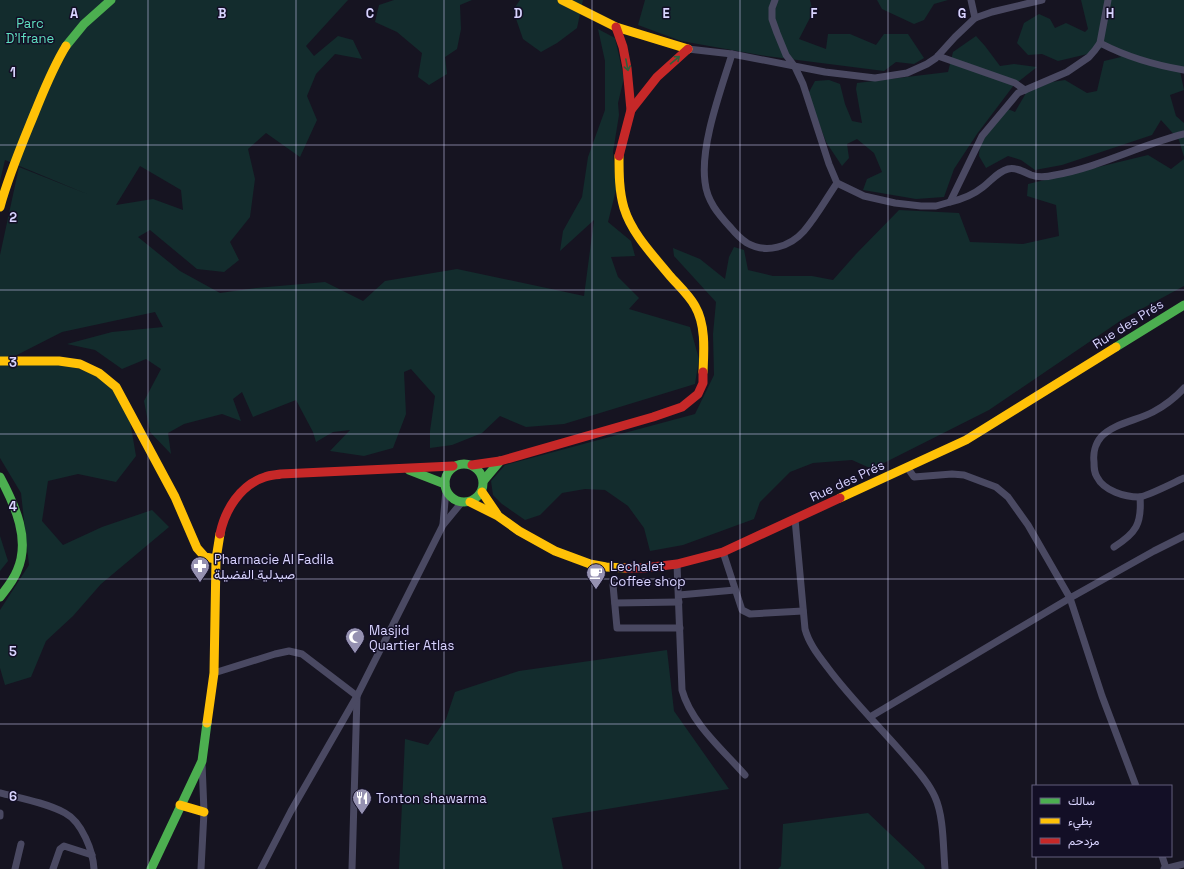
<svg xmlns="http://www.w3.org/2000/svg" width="1184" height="869" font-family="'Space Grotesk',Vazirmatn,sans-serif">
<rect width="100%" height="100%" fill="#161421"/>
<g fill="#132c2d" fill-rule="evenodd">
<path d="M0 0H348L306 46 314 56 338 36 353 40 362 59 335 54 316 74 307 96 317 120 300 157 266 133 248 149 255 179 250 217 230 242 239 260 224 272 197 269 150 230 138 237 180 271 220 293 256 288 325 282 363 301 385 281 457 269 584 296 594 220 560 251 563 231 582 197 588 157 605 110V61L598 29 615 38 624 78 618 103 619 115 613 152 616 190 608 222 631 241 635 256 611 257 618 277 639 298 629 309 690 327 699 359 695 384 564 424 526 427 500 416 482 433 452 445 430 448V431L435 396 411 369 404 372 406 414 393 448 364 456 330 451 350 430 333 432 316 442 313 432 296 400 253 417 242 392 233 399 241 421 222 414 184 424 168 433 171 454 150 432 144 401 161 369 146 359 122 369 95 350 67 344 112 332 163 327 155 312 62 332 15 356 54 361 98 375 118 392 129 415 136 456 116 482 78 474 48 481 42 521 63 545 102 527 152 510 169 527 101 584 73 616 46 641 31 677 5 685 0 668V610L29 565 21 493 0 458V255L19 167 87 194 5 160 0 181ZM140 166 181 190 183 210 153 199 116 205Z"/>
<polygon points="394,0 472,0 460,5 461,29 457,49 445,57 447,74 429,85 418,77 422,53 397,32 375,22 379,5"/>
<polygon points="520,0 583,0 577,28 557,43 541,52 523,39 513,10"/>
<polygon points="645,0 810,0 813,12 799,39 826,49 828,34 850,34 876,45 884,34 908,34 924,58 914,64 896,62 884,71 766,56 681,41 638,25"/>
<polygon points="877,0 948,0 934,4 924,20 914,24 882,9"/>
<polygon points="1081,0 1184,0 1184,69 1180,71 1184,90 1170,95 1176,116 1184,123 1184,157 1179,140 1161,120 1152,135 1062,165 1035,170 1021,160 1008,156 986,168 979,156 980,142 1008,109 1015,112 1026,93 1052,82 1065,80 1087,93 1097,91 1104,61 1121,57 1104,47 1092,53 1058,61 1042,54 1028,55 1017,43 1024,23 1039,14 1050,19 1055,28 1066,23 1085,32 1088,29"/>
<polygon points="976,36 985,46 1000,66 1014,64 1037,67 1014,85 977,134 954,169 944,197 916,199 863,190 867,179 882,172 874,153 857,139 847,144 849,158 842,166 826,142 808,94 815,81 829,80 840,84 845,104 852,121 862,123 856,89 857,83 948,72 953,52"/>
<polygon points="1148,155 1171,169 1184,159 1184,286 1123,319 989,410 872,469 852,460 813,463 790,472 760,502 754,519 683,545 650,551 644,528 628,506 605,490 585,489 562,493 540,515 525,520 502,504 493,495 491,481 505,465 695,414 714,375 713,334 716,302 674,256 673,248 700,259 725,279 729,257 734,247 744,250 748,270 773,276 812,276 833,280 856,254 899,210 959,213 970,242 1023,244 1059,236 1056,205 1027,196 1028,184"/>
<polygon points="0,536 8,561 0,571"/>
<polygon points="667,650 674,711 729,789 552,818 563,869 399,869 405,739 428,745 446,719 455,692 519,671"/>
<polygon points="868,813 924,866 925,869 778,869 781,866 783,824"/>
</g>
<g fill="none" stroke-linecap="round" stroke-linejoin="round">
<g stroke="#4a4962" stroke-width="7">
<polyline points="775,0 772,8 772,19 777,33 786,55 795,67 803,84 829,164 837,183 864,196 895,203 921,206 936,206 950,202 982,136 1018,93 1067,72 1089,57 1095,50 1100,43 1108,0"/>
<polyline points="971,0 975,18"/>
<path d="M1100 43C1127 57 1154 65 1184 70"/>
<polyline points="688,49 732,54 825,72 875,78 907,73 927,64 936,58 955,37 975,18 992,12 1042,0"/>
<path d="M732 54C721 90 700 145 705 182 707 201 718 214 731 228 736 234 741 239 747 243 766 254 790 247 804 231 817 216 826 199 837 183"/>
<polyline points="938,56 1015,83 1025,90"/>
<path d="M950 202C963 199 973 195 983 187 991 181 997 172 1008 169 1016 167 1024 172 1031 175 1039 178 1047 177 1055 175 1100 167 1140 145 1184 134"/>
<path d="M1184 388C1175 398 1164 406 1153 412 1138 420 1112 424 1101 437 1095 444 1093 454 1094 462 1094 468 1094 472 1097 477 1104 491 1125 497 1139 497 1146 497 1175 482 1184 478"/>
<polyline points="907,467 914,477 952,474 964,475 996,487 1008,497 1028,525 1070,598 1154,551 1184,536"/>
<path d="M795 519 805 629C809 644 819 656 828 668 851 699 879 726 904 755 915 768 928 781 935 797 944 817 943 847 945 869"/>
<polyline points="443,524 446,490"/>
<path d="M1114 547C1136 533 1142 524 1140 497"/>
<polyline points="723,552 742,610 750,614 803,611"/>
<path d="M677 564 682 690C691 723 723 750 745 775"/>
<polyline points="613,585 617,628 680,628"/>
<polyline points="679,595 735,590"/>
<polyline points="615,603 679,602"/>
<polyline points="214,673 275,654 289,651 302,654 357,696 352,869"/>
<polyline points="870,717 1070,598 1102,696 1136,786"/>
<path d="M0 793C20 798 47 803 65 813 82 822 93 851 94 869"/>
<polyline points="0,813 0,816"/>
<polyline points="1162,856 1166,868"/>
<polyline points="15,869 21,844"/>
<polyline points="53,869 60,849 64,846 92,855"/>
<polyline points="201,869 204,812 202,763"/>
<polyline points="261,869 291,811 357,696 443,525 462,502"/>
<polyline points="1164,869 1184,864"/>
</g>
<g stroke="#4caf50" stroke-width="9">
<polyline points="66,46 84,24 111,0"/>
<polyline points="1116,347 1184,305"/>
<circle cx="464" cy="483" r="19"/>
<polyline points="409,470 445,484"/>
<path d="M0 477C15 505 31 540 17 571 13 581 6 589 0 597"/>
<polyline points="484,480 500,461"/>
<polyline points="151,869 202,761 207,723"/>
</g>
<g stroke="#ffc107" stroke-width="9">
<polyline points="562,0 616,27 688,49"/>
<path d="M619 156C619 173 619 191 624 208 632 234 653 255 670 276 678 285 689 295 695 306 706 325 704 351 703 372"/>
<path d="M0 207C9 174 22 144 35 112 44 90 53 67 66 46"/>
<polyline points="0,361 59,361 80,364 99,373 116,387 175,497 197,548 205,557 216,559"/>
<polyline points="482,492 497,514"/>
<polyline points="840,498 966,440 1116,347"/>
<polyline points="470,502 498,516 519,531 555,551 590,564 606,567 626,568"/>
<polyline points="207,723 214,673 216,559 220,534"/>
<polyline points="180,805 204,812"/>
</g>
<g stroke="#c62828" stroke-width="9">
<polyline points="616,27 623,47 627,68 631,110 619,156"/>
<polyline points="631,110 657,77 688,49"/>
<polyline points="472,465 500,461 653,417 682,407 698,394 703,383 703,372"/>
<path d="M220 534C225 510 240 485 265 477 270 475 276 475 281 474L453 466"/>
<polyline points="626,568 644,568 677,564 723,552 840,498"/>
</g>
</g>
<defs><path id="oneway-shaft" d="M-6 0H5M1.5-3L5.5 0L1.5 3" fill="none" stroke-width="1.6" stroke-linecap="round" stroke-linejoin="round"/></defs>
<g stroke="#305f3b">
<use href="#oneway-shaft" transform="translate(675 60) rotate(-40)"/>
<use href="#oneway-shaft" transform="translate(627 65) rotate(79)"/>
</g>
<path fill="none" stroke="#d9d4ff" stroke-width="1" stroke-opacity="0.55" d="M148 0V869M296 0V869M444 0V869M592 0V869M740 0V869M888 0V869M1036 0V786M0 145H1184M0 290H1184M0 434H1184M0 579H1184M0 724H1184M1036 856V869"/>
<defs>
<symbol id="pharmacy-pin" viewBox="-11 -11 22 30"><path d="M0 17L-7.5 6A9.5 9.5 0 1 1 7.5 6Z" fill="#9591b1" stroke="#130f26"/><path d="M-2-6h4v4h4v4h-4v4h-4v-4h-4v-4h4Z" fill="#fff"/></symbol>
<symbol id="cafe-pin" viewBox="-11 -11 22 30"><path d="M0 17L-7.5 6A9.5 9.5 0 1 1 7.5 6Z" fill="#9591b1" stroke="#130f26"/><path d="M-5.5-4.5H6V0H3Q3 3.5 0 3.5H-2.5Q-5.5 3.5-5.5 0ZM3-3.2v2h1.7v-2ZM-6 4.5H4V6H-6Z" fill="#fff"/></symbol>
<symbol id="mosque-pin" viewBox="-11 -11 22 30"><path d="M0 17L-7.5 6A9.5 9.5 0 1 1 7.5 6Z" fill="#9591b1" stroke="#130f26"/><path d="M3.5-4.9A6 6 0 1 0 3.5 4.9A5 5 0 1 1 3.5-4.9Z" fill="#fff"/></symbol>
<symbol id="restaurant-pin" viewBox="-11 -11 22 30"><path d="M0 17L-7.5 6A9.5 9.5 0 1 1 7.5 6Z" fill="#9591b1" stroke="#130f26"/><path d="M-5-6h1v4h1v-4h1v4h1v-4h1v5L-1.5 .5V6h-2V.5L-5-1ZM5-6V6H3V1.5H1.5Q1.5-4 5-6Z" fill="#fff"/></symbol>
</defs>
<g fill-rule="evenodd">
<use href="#pharmacy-pin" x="189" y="555" width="22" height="30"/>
<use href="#cafe-pin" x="585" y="562" width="22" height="30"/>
<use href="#mosque-pin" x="344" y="626" width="22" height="30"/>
<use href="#restaurant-pin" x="351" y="787" width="22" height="30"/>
</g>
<g text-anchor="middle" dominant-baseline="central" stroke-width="3" stroke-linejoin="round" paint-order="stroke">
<g font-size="13" fill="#5fe0c0" stroke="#130f26">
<text x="30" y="23">Parc<tspan x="30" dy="15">D'Ifrane</tspan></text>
</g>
<g font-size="13" fill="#d9d4ff" stroke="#130f26">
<text transform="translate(1128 324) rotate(-32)">Rue des Prés</text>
<text transform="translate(847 481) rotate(-25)">Rue des Prés</text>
</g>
<g font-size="13" fill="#d9d4ff" stroke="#130f26" text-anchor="start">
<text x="214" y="559">Pharmacie Al Fadila<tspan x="214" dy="15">صيدلية الفضيلة</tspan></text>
<text x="610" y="566">Lechalet<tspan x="610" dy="15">Coffee shop</tspan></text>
<text x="369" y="630">Masjid<tspan x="369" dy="15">Quartier Atlas</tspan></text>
<text x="376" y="798">Tonton shawarma</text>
</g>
</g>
<g font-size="13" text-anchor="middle" font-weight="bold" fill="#d9d4ff" stroke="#130f26" stroke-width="3" stroke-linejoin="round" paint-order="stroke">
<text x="74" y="18">A</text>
<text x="222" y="18">B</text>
<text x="370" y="18">C</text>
<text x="518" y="18">D</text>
<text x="666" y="18">E</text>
<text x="814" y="18">F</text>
<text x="962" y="18">G</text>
<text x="1110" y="18">H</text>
<text x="13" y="77">1</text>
<text x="13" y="222">2</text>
<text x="13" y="367">3</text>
<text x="13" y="511">4</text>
<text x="13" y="656">5</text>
<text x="13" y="801">6</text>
</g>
<rect x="1032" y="785" width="140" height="72" fill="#130f26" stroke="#625e7d"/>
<rect x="1040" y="798" width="20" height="6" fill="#4caf50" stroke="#625e7d"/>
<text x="1068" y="805" font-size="12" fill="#d9d4ff">سالك</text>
<rect x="1040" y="818" width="20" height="6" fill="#ffc107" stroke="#625e7d"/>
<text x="1068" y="825" font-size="12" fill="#d9d4ff">بطيء</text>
<rect x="1040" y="838" width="20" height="6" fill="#c62828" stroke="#625e7d"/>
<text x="1068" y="845" font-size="12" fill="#d9d4ff">مزدحم</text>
</svg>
